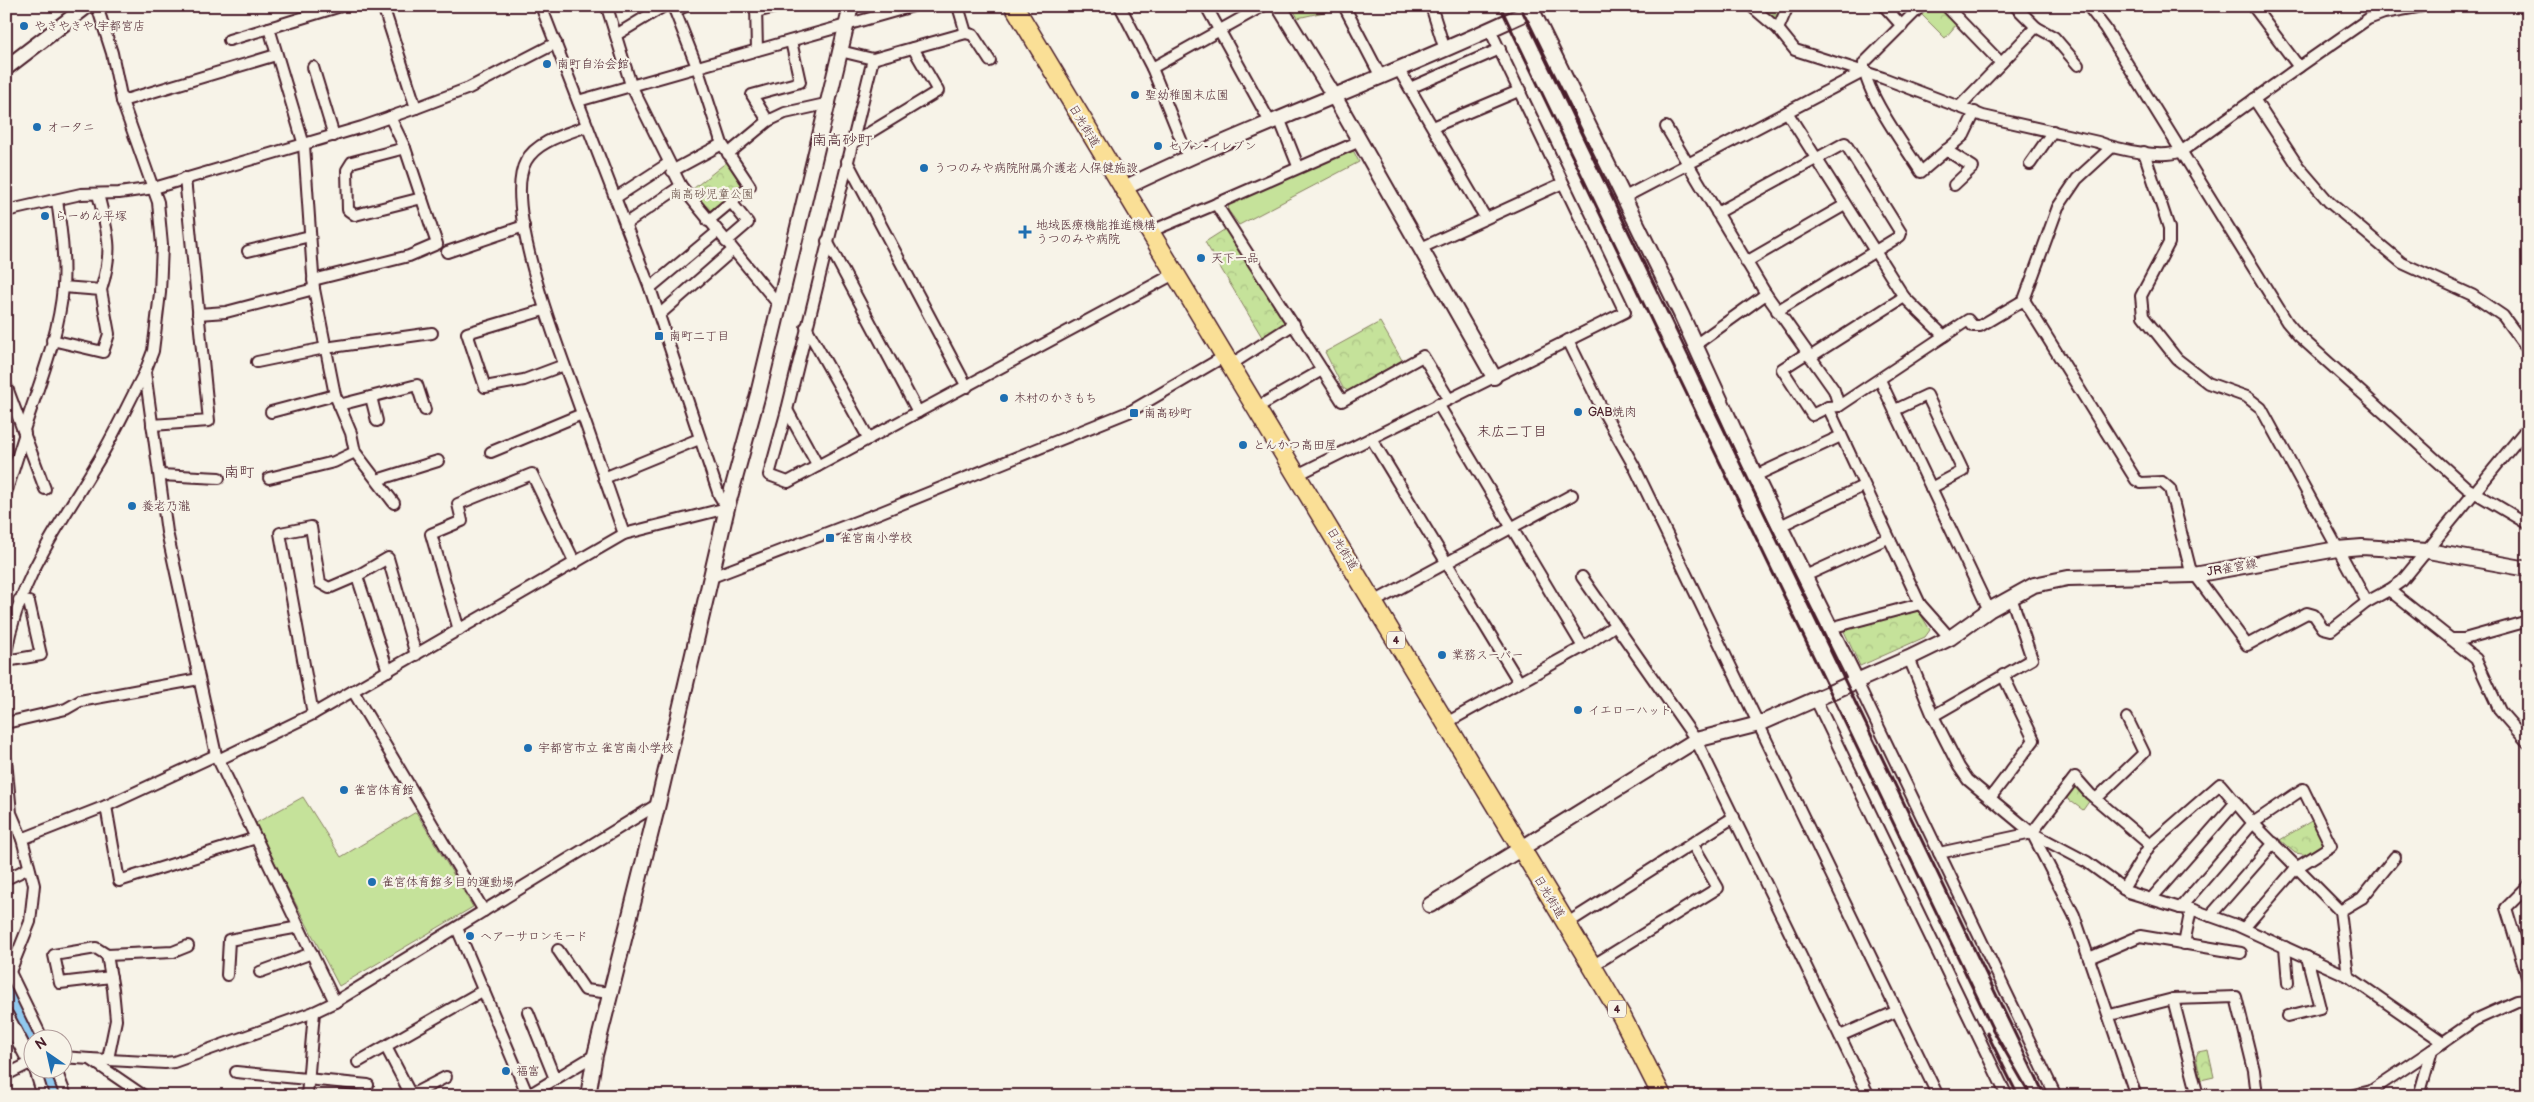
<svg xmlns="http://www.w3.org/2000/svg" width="2534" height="1102" font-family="'Balsamiq Sans','Klee One',sans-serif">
<defs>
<pattern id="forest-crowns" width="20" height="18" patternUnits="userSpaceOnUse" patternTransform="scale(1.25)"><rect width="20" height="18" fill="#c5e29a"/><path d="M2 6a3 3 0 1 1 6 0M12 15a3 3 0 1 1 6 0" fill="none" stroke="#abc185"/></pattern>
<pattern id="cemetery-stones" width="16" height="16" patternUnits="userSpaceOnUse" patternTransform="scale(1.25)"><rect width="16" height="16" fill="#c5e29a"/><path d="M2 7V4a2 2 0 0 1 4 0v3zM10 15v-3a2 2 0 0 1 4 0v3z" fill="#abc185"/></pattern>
</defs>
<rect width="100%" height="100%" fill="#f7f3e8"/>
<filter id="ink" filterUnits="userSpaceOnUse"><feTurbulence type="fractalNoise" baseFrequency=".02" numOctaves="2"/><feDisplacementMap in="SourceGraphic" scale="10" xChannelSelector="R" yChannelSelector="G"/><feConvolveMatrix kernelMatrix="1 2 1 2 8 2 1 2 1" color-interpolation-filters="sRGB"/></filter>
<g filter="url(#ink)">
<g fill="#c5e29a" stroke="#888062">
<polygon points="1353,150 1359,162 1239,225 1228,210 1229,204"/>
<polygon points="303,797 341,857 416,812 473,907 339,986 254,824"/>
</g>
<g fill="url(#forest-crowns)" stroke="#888062">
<polygon points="1291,6 1336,6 1328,11 1298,18"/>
<polygon points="1930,6 1940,6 1957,24 1945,38 1921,14"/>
<polygon points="728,161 745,187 709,216 689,192"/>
<polygon points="1227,228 1289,320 1262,337 1205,242"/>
<polygon points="1380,322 1402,360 1348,391 1343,388 1325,352"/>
<polygon points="1917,608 1930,630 1925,637 1860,666 1843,629"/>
<polygon points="2073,788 2081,788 2090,800 2083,810 2065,797"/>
<polygon points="2313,820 2323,840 2319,848 2309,855 2295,853 2280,840"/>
<polygon points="2208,1050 2214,1077 2201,1080 2196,1057 2198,1052"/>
</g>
<polygon fill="url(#cemetery-stones)" stroke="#888062" points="1758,6 1786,6 1779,22"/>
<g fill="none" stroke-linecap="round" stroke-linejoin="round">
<g stroke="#91caf0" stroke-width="19">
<polyline points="6,986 34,1040"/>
<polyline points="48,1070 53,1096"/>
</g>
<defs>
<g id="street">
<polyline points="97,6 112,53 122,101 158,202 162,245 160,293 153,351 145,372 167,532 216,755 335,1002"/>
<polyline points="341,6 269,28 304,145 314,289 335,395 351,433 355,452 394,503"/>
<polyline points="383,6 416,108"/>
<polyline points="609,6 607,7 631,85 681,186 779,305"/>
<polyline points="673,6 697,67 722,144 750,186 708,221"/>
<polyline points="756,6 757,50"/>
<polyline points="958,6 966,33 873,59 787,410 769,475 788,482 1174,274"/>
<polyline points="1120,6 1152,68 1188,157"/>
<polyline points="1206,6 1270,122"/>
<polyline points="1344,6 1381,77"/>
<polyline points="1431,6 1445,50"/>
<path d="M1751 6 1778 29 1795 50 1883 78 1983 116 2098 142C2118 150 2162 159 2182 151L2299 67"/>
<polyline points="1884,6 1902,26"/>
<path d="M1921 6 1864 63C1862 89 1906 148 1921 172L1964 135 1975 112"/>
<polyline points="1946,6 2001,63"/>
<polyline points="2088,6 2105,28 2287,322 2298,335 2467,488 2528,524"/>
<polyline points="2253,6 2299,67 2368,19 2384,13 2423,6"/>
<polyline points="675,11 686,6"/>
<polyline points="756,12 780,6"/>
<polyline points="2036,27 2054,37 2078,65"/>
<polyline points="1778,29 1788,6"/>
<polyline points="966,33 973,35 990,61"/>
<polyline points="616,35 664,6"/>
<polyline points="229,40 269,28"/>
<polyline points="840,51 873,59"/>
<polyline points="313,67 334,136"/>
<polyline points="1152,68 1263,6"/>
<polyline points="1399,70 1485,217"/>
<polyline points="1863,72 1688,164 1766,294 1834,390 1839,406 1828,407 1920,604 1950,638"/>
<polyline points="1410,88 1500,49"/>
<polyline points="2254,99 2298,166 2329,202 2402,263 2472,295 2503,316 2528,350"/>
<polyline points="122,101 276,55"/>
<polyline points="578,101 913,6"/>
<polyline points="1960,106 2036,27 2015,6"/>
<polyline points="1787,112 1904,297 1944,336"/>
<polyline points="1279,118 1298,166"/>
<polyline points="768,121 752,95 800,82 791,41"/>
<path d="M587 126C566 134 537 141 526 161 502 203 557 345 574 391 591 438 607 486 624 534"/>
<polyline points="1433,127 1521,90"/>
<polyline points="1360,141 1216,204 1342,401 1423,356 1449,399"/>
<polyline points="851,144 938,91 913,48"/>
<polyline points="405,148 352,162 347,170 348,210 355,215 422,198"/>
<polyline points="1946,150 1973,167 1954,185"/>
<polyline points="2144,152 2169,228 2169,243 2141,296 2143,316 2177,359 2208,383 2247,397 2261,408 2367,602 2389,590 2476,659 2500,711 2528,743"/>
<polyline points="728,154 768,121 785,113 830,103"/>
<polyline points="847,161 967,387"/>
<polyline points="2030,164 2053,131"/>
<polyline points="672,171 722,144"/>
<path d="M98 194C108 234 114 249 101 290"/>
<polyline points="615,198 669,163"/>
<polyline points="1623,198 1688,164 1666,127"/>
<polyline points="6,211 81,194 119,193 154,188 362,127 416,108 469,88 556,43"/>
<polyline points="1717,213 1845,143 1901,233 1900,236 1777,311"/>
<polyline points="625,224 681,186"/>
<polyline points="1149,232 1216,204"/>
<polyline points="827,241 918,412"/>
<polyline points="726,242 748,223 731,202"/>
<polyline points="1421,248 1563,183"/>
<polyline points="248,251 310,236"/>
<polyline points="447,252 524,226"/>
<polyline points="1746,262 1845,205"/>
<polyline points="313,280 409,256 437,244 405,148 390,117"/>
<polyline points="650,288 717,232"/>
<polyline points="2024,300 2136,480 2141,483 2162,482 2170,489 2190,568 2247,645 2307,613 2314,615 2323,628 2331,630 2367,602"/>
<polyline points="544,310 467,333 485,387 524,380 564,365"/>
<polyline points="198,314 226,312 314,289"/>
<polyline points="659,315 733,250"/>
<polyline points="806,327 869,439"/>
<polyline points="52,340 103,352 109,334 101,290 63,287"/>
<polyline points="1568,340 1603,411 1634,466 1938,1096"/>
<polyline points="1695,345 1766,294"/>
<polyline points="1807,353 1782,369 1812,415 1828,407"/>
<polyline points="1810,357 1904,297"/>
<polyline points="257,362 325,348 432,333"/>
<polyline points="1230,365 1294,324"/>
<polyline points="1880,380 1989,610"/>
<polyline points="6,385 45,489"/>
<polyline points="371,397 377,421"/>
<polyline points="1438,404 1583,647 1614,626"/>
<polyline points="339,405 417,385 425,410"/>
<polyline points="1839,406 1968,320 1973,326 1980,326 2024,300 2058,207 2077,179 2112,147"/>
<polyline points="1256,408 1322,370"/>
<polyline points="787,410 818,466"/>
<polyline points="1895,410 1927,395 1963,471 1931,488"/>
<polyline points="271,412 335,395"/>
<polyline points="152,425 209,421 185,178"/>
<path d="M24 430C39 384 59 336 63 287 65 257 61 229 57 200"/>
<polyline points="1371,438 1519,682"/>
<polyline points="491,452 582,414"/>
<polyline points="160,475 219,478"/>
<polyline points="1297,475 1625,312 1490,30"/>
<polyline points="1755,476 1841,436"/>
<polyline points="269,478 334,462 355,452"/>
<polyline points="604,478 699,439"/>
<polyline points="377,480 438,461"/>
<polyline points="6,493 25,433"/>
<polyline points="1780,526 1863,486"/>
<polyline points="357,576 388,671"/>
<polyline points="1805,576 1888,538"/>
<polyline points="712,577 879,513 1131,411 1225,356"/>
<polyline points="1582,577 1696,740 1869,1096"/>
<polyline points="2389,590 2402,581 2528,427"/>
<polyline points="1374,602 1572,495"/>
<polyline points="1830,628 1920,604"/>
<polyline points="459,630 431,534 462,521 458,504 532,474 575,563"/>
<polyline points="2451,639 2464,639 2528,621"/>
<path d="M6 653C18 580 58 528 95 466 114 436 128 403 145 372"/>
<polyline points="1909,658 1933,716 1959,767 1968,780 2032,833 2087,862 2128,892 2180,908 2191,909 2236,925 2348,976 2443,1042"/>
<polyline points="6,661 41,655 29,602 19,600"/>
<polyline points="1857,682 2056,1096"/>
<polyline points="353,691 484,911"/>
<polyline points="1816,700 2007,1096"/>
<polyline points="313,714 280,533 311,527 320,583 329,588 357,576 388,558 416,655"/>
<polyline points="1933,716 2032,659 2011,597"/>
<polyline points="6,723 66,709 80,701 199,679"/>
<polyline points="1446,723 1583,647"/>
<polyline points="6,760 11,813 22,839 34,885 30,922 10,972"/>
<polyline points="218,760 313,714 624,534 727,508 719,495 650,288 541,6"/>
<polyline points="1990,798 2034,740 2003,675"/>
<polyline points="2096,799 2144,753 2127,718"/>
<polyline points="106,806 119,881 256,838"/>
<polyline points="2032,833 2074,915 2136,1096"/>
<polyline points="22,839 106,806 216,755"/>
<polyline points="2150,845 2220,784 2253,823 2340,911 2348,976"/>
<polyline points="1939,853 2032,833 2075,777 2090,794 2150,845 2123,889"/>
<polyline points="6,879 29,868"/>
<polyline points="2528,886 2506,908 2528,980"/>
<polyline points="2151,899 2236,802"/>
<polyline points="2180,908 2253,823 2303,789 2331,846 2296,868 2244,928"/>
<polyline points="2340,911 2362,898 2395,857"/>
<polyline points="2210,916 2274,843"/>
<polyline points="1566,924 1734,817"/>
<polyline points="457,928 528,1096"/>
<polyline points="2184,944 2191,909"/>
<polyline points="2285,947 2288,983"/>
<polyline points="558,950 585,990 611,993"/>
<polyline points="107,955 96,948 54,955 60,983 111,977"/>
<polyline points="2089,958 2140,936 2241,953"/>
<polyline points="7,966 43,1040"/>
<polyline points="1592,966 1718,888 1692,843"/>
<polyline points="260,972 312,953"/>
<polyline points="227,975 229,940 299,927"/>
<polyline points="2173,999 2198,1096"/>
<polyline points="528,1012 555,1079"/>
<polyline points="2110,1015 2173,999 2236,997 2254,1070 2257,1096"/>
<polyline points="2288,1016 2320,1008 2307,957"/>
<polyline points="1840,1036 1897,1011"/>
<polyline points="386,1047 411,1095 446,1077"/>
<polyline points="62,1057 90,1059 144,1096"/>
<polyline points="90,1059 165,1063 174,1062 314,1012 335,1002 658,804"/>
<polyline points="108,1059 116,1020 113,989 107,955 173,952 188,946"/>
<polyline points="358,1062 484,990"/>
<polyline points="35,1070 43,1096"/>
<polyline points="56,1070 66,1096"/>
<polyline points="236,1072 368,1085"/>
<polyline points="6,1075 32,1062"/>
<polyline points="307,1096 314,1012"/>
<polyline points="527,1096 595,1055"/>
<polyline points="2351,1096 2371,1091 2432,1050"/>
<polyline points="2419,1096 2432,1050 2475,1020 2517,1001 2528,1000"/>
</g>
<g id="secondary">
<polyline points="1279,6 1334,96 1494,377"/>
<polyline points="1530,6 1681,314 1755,476 1857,682"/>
<polyline points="6,68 87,6"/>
<path d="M1122 189C1256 124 1397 74 1532 10"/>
<polyline points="1430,905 1696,740 1759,724 1909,658 1950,638 1989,610 2034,585 2068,578 2194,575 2337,549 2362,547 2428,551 2528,569"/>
<polyline points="6,1016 31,1063"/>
<polyline points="588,1096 595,1055 658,804 727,508 758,394 851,6"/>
</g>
<polyline id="highway" points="1014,6 1592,966 1622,1017 1662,1096"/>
</defs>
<use href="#street" stroke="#4a1f2b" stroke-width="14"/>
<use href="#secondary" stroke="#4a1f2b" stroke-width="18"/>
<use href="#highway" stroke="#4a1f2b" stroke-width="21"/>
<use href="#street" stroke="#f7f3e8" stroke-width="10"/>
<use href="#secondary" stroke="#f7f3e8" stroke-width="14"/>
<use href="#highway" stroke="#fadf96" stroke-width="18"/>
<g stroke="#4a1f2b" stroke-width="3">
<polyline points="1500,6 1993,1030 2031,1096"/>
<polyline points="1520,6 2045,1096"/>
<polyline points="1987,1033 2018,1096"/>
</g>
</g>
</g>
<g fill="#1f6fb2" stroke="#f7f3e8" stroke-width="2">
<circle cx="24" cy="26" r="5"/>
<circle cx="547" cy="64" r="5"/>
<circle cx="1135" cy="95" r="5"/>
<circle cx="37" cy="127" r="5"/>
<circle cx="1158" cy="146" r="5"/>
<circle cx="924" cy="168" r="5"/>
<circle cx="45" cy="216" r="5"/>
<path d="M1022.5 224.5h5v5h5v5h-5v5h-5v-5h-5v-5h5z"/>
<circle cx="1201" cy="258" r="5"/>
<rect x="654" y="331" width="10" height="10" rx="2.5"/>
<circle cx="1004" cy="398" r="5"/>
<circle cx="1578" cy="412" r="5"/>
<rect x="1129" y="408" width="10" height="10" rx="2.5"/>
<circle cx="1243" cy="445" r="5"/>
<circle cx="132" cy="506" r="5"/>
<rect x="825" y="533" width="10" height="10" rx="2.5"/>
<circle cx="1442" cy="655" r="5"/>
<circle cx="1578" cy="710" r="5"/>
<circle cx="528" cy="748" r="5"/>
<circle cx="344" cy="790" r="5"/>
<circle cx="372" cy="882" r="5"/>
<circle cx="470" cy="936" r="5"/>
<circle cx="506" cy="1071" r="5"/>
</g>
<g text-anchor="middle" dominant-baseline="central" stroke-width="4.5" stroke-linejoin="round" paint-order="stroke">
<g fill="#f7f3e8" stroke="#7e5f64" stroke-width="1">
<rect x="1387" y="631.5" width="18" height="17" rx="4"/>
<rect x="1608" y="1000.5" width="18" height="17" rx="4"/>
</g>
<g font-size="11" font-weight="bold" fill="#4a1f2b">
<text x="1396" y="640">4</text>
<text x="1617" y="1009">4</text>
</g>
<g font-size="12" fill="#4a1f2b" stroke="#f7f3e8" text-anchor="start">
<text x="34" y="26">やきやきや 宇都宮店</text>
<text x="557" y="64">南町自治会館</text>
<text x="1145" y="95">聖幼稚園末広園</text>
<text x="47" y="127">オータニ</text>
<text x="1168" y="146">セブン-イレブン</text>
<text x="934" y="168">うつのみや病院附属介護老人保健施設</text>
<text x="55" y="216">らーめん平塚</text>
<text x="1036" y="225">地域医療機能推進機構<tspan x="1036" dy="14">うつのみや病院</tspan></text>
<text x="1211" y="258">天下一品</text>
<text x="669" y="336">南町二丁目</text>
<text x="1014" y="398">木村のかきもち</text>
<text x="1588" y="412">GAB焼肉</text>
<text x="1144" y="413">南高砂町</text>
<text x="1253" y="445">とんかつ高田屋</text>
<text x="142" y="506">養老乃瀧</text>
<text x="840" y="538">雀宮南小学校</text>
<text x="1452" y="655">業務スーパー</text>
<text x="1588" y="710">イエローハット</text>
<text x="538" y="748">宇都宮市立 雀宮南小学校</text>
<text x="354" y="790">雀宮体育館</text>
<text x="382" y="882">雀宮体育館多目的運動場</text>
<text x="480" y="936">ヘアーサロンモード</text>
<text x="516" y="1071">福富</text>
</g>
<g font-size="12" fill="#4a1f2b" stroke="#f7f3e8">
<text transform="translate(1084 126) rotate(59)">日光街道</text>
<text transform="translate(1342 549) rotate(59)">日光街道</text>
<text transform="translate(2232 568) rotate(-10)">JR雀宮線</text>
<text transform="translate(1549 897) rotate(59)">日光街道</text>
</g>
<g font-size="12" fill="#695047" stroke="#f7f3e8">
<text x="712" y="194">南高砂児童公園</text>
</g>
<g font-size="14" fill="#4a1f2b" stroke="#f7f3e8">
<text x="1512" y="431">末広二丁目</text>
</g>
<g font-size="15" fill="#4a1f2b" stroke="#f7f3e8">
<text x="842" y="140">南高砂町</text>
<text x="239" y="472">南町</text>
</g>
</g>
<rect width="2534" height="1102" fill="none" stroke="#f7f3e8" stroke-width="25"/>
<rect x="12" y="12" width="2509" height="1077" fill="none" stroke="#4a1f2b" stroke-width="2" filter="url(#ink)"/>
<g transform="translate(48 1054) rotate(326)"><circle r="24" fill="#f7f3e8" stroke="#b29e9c"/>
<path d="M0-4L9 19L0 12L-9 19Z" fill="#1f6fb2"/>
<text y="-8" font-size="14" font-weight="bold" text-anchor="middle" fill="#4a1f2b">N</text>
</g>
</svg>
